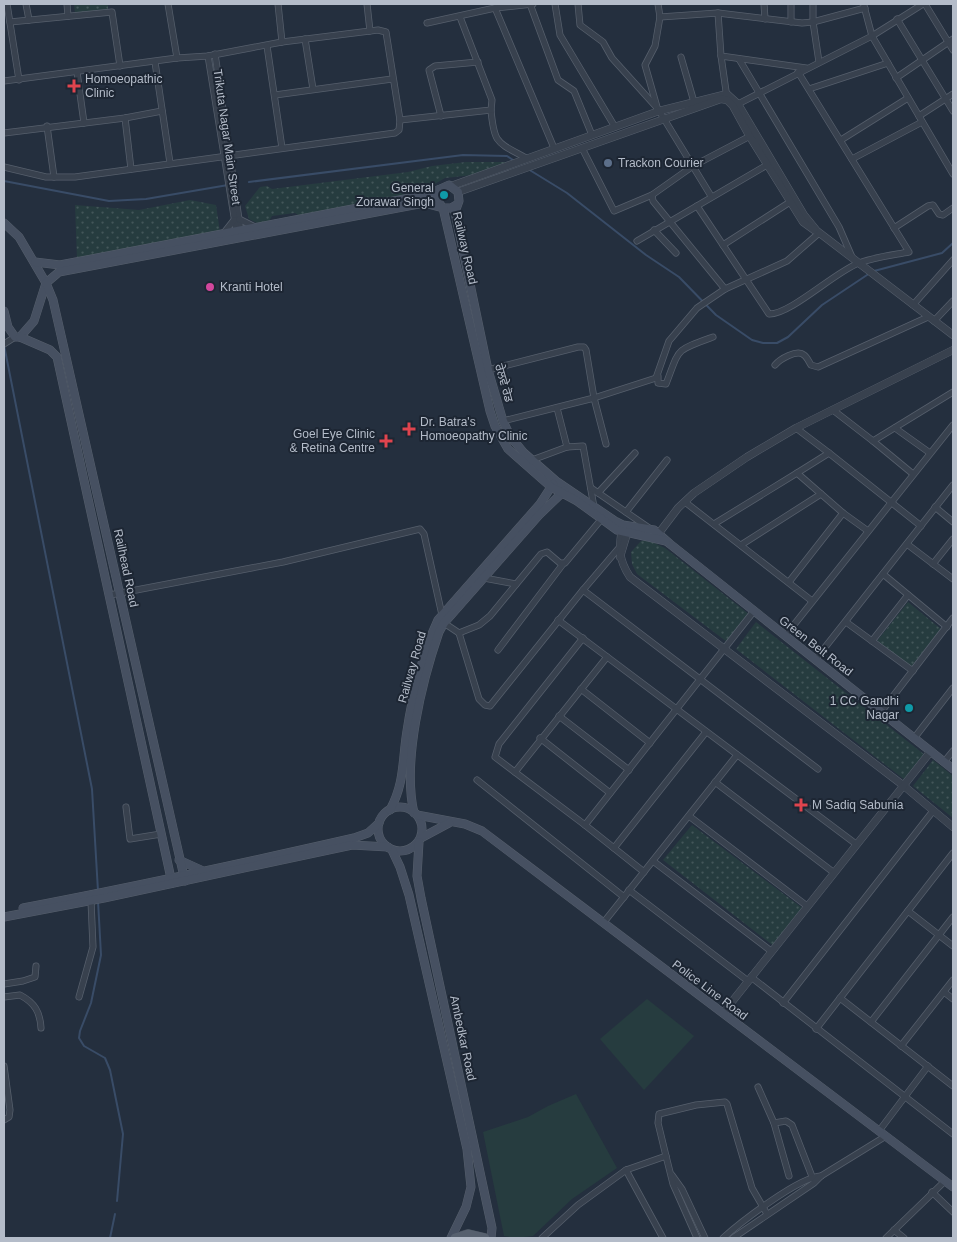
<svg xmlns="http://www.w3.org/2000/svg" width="957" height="1242" font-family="Arial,'Noto Sans Gurmukhi',sans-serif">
<defs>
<pattern id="park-dots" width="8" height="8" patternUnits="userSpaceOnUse" patternTransform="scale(1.25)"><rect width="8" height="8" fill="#263c3f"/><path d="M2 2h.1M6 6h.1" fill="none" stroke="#435659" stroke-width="1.8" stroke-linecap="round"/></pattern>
</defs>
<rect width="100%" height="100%" fill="#242f3e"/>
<g fill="#263c3f">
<polygon points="647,999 694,1036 644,1090 600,1039"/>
<polygon points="576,1094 617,1168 572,1199 533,1236 515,1238 504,1236 483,1132 528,1117 548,1106"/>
</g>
<g fill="url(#park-dots)">
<polygon points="74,4 108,4 108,9 75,13"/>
<polygon points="466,162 511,162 473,175 445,178 428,188 397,197 301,217 295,213 272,216 268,223 257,223 249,219 245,206 260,187 267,186 272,189 408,172 432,166"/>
<polygon points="190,200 216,205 220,232 77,259 75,205 139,210"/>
<polygon points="648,540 665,548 750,615 727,642 637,574 632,564 631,552 641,541"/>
<polygon points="908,602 941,629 910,668 877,641"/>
<polygon points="756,622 925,755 905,780 736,649"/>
<polygon points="933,760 953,776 953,818 913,786"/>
<polygon points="692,825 805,910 775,947 663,860"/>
</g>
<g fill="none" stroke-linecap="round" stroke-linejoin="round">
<g stroke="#394c67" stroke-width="2">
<polyline points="528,169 567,193 646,255 679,277 716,315 752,340 763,343 777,343 788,337 822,305 870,273"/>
<polyline points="4,181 109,201 146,199 228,185"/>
<polyline points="249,182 463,155 507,156 513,160"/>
<polyline points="874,271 942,253 953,243"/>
<polyline points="4,345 92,789 98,891"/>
<polyline points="98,901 101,955 91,1003 80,1031 79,1038 84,1046 105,1058 110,1070 123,1134 117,1201"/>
<polyline points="110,1238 115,1214"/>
</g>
<defs>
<g id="minor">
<polyline points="7,4 19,80"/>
<polyline points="26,4 29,20"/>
<polyline points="67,4 68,16"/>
<polyline points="168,4 177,58 208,56 282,42 278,4"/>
<polyline points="367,4 370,31"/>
<polyline points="530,4 558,80 574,91 592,135"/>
<polyline points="555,4 560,35 615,127"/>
<polyline points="578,4 580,25 603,42 612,58 658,109 711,196"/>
<polyline points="764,4 765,19"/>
<polyline points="791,4 791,22"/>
<polyline points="813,4 813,22 819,62"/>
<polyline points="925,4 953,50"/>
<polyline points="864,6 872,36 953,174"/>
<polyline points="495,8 554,148"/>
<polyline points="718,13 721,56 806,68"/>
<polyline points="660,17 718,13 802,23 813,22 865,8"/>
<polyline points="897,19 953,111"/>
<polyline points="10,22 112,12 120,66"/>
<polyline points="427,23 495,8 533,4"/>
<polyline points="305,39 313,89"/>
<polyline points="267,46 282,148"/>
<polyline points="215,54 241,233"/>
<polyline points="208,56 237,235"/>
<polyline points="721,56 727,98"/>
<polyline points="681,57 694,102"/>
<polyline points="739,59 839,227 852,257"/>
<polyline points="155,62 170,163"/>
<polyline points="77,72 84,123"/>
<polyline points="896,78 953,39"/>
<polyline points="4,81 177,58"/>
<polyline points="809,89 888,63"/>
<polyline points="275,95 392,79"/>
<polyline points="736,105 872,36 923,4"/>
<polyline points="657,107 645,65 655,46 660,17 658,4"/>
<path d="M491 110C494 144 497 142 526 158"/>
<polyline points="441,116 429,70 435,66 478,62"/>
<polyline points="919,116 953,94"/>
<polyline points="125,118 131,169"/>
<polyline points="400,120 491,110 492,100 460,17"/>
<polyline points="47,126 54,177"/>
<polyline points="4,133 125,118 162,111"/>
<polyline points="841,140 908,98"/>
<polyline points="582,148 614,211 652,195"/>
<polyline points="852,159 922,122"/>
<polyline points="4,167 46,177 75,177 395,133 399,130 400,120 386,32 378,30 282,42"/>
<path d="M697 206 769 314C790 315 836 271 859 263 875 257 893 255 909 252L798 72"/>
<polyline points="239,219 255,227"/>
<polyline points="894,228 928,206 933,205 939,214 943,215 953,208"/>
<polyline points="654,230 676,253"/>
<polyline points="223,234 234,220"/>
<polyline points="637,241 767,165"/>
<polyline points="723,245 790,202"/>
<polyline points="725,289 653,201 652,195 693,166 752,135"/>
<polyline points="913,305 953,260"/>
<polyline points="934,321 953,301"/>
<polyline points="4,344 15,337"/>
<path d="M775 365C780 359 797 349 804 355 807 357 809 362 811 365L818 367 928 317"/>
<polyline points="488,370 578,347 584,347 586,350 594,398 503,421"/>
<path d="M658 376V383L666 384C680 348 674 351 713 337"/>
<polyline points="557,408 567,447"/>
<polyline points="833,410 873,441"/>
<polyline points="895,428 930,453"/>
<polyline points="606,444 594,398 656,378 669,341 697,308 725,289 787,261 819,233"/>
<polyline points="829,453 921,526"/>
<polyline points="532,460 567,447 583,446 594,507"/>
<polyline points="913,474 873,441 953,392"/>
<polyline points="591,488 649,528"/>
<polyline points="598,493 635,453"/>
<polyline points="685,502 812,601"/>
<polyline points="935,507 953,522"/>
<polyline points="626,512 667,460"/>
<polyline points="843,513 868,531"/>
<polyline points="714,524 797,473"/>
<polyline points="907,544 953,579"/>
<polyline points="741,545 821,494"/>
<polyline points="933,564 953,539"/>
<polyline points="883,574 947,627"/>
<polyline points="484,578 516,584"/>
<polyline points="789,582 843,513 797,473 829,453 796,428"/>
<polyline points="583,590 818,769"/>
<polyline points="110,595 283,562 420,529 424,534 442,615"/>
<polyline points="558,620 856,844"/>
<polyline points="846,622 913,671"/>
<polyline points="444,623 459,633 479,625 490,616 541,554 547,552 560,563 565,563 604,516"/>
<polyline points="459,633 479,699 485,705 490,706 583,590 618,549"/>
<polyline points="785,636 953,425"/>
<polyline points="583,638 499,744 495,757 585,825 754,611"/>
<polyline points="872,641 908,595"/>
<polyline points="498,650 563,564"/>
<polyline points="815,660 953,485"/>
<polyline points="581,689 650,743"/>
<polyline points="881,712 953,618"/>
<polyline points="559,716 629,770"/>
<polyline points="915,737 953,688"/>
<polyline points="540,738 610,793"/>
<polyline points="944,762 953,751"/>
<polyline points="515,772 607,657"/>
<polyline points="477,780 624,897"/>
<polyline points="715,782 833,872"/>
<polyline points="126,807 130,839 161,834"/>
<polyline points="689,816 807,906"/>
<polyline points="585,825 644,872"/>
<polyline points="614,848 706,732"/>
<polyline points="653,861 771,951"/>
<polyline points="629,890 748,981"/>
<polyline points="908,911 953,946"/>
<polyline points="604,922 737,755"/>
<polyline points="751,977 953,1134"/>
<polyline points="4,984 23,981 35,977 36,966"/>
<polyline points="944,992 953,999"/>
<path d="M4 997 20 995C35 1003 40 1012 41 1028"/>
<polyline points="79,997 93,947 91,901"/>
<polyline points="840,998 953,1086"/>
<polyline points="783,1003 933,811"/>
<polyline points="871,1022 953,917"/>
<polyline points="816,1029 953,853"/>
<polyline points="901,1046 953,980"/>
<polyline points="4,1066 10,1110 9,1117 4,1120"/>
<polyline points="758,1087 774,1123 789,1176"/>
<polyline points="774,1123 786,1121 792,1125 813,1179"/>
<polyline points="879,1131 928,1066"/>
<polyline points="666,1156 658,1123 659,1114 696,1105 725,1102 727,1104 752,1188 767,1214"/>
<polyline points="626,1170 663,1238"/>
<polyline points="672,1175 682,1189 705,1238"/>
<polyline points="932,1192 953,1212"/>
<polyline points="894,1230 904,1238"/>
<polyline points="542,1238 578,1205 626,1170 666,1156 673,1184 697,1238"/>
<path d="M723 1238C741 1222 799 1177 821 1176"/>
<polyline points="733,1238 814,1183 821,1176 886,1136"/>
<polyline points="886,1238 945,1181"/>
</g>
<g id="tertiary">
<polyline points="451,186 659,111 727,94 738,104 804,215 817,231 953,335"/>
<polyline points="458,192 721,99 727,100 733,106 750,137 803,222 814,230"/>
<path d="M622 527C619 548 618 559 630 577L904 786 953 827"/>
<polyline points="656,537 678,508 694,493 747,457 796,428 953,350"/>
<polyline points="620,557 629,527"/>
<polyline points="723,1013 931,751"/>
</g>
<g id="secondary">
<polyline points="456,205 451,208 443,208 436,199 438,190 449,185 458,192 459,201 455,212 488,370 503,421 510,436 524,453 556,481 615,521 623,525 654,530 670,544 953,769"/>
<polyline points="4,223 19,237 46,283 34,321 20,337 15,337 8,327 4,311"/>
<polyline points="35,262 60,265 420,196 438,190"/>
<polyline points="20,337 50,350 57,357 172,883"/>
<circle cx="400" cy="829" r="22"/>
<path d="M390 810C405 782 402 761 407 731 412 697 423 652 438 620L540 504 553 484"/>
<path d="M414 813C402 761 422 681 439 632L444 623 539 515 564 491"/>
<polyline points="417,815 465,824 482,831 953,1187"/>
<polyline points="421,838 449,823"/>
<polyline points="419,842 417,876 421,898 492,1228 491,1238"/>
<polyline points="392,850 400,867 409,895 467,1149 471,1187 466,1207 451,1238"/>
<polyline points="179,860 201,870"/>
<polyline points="185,881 53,300 46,283 59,272 424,203 443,208 490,411 495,426 508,449 551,487 577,501 617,530 666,541"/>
<path d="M23 908C134 887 244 863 354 838L368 833 379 823"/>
<polyline points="4,917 104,898 352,845 388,847"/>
</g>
<polyline id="primary" points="455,1238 468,1234 485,1238"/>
</defs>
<use href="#minor" stroke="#565f6c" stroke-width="7"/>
<use href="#tertiary" stroke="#565f6c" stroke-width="8"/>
<use href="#secondary" stroke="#565f6c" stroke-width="9"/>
<use href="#primary" stroke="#414a57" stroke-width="10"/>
<use href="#minor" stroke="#38414e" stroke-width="5.5"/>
<use href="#tertiary" stroke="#38414e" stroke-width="7"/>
<use href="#secondary" stroke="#465061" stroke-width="8"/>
<use href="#primary" stroke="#56606e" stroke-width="9"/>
</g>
<g fill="#e0444e" stroke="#1d2633" stroke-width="2">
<path d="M71.5 78.5h5v5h5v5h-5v5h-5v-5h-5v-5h5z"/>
<path d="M406.5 421.5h5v5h5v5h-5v5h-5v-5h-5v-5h5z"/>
<path d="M383.5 433.5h5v5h5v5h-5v5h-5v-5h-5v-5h5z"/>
<path d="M798.5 797.5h5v5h5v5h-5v5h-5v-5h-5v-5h5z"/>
</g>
<circle fill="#5c6f8a" stroke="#1d2633" stroke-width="2" cx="608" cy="163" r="5"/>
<g fill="#0f9aa8" stroke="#1d2633" stroke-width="2">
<circle cx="444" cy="195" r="5"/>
<circle cx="909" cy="708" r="5"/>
</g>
<circle fill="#d1479c" stroke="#1d2633" stroke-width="2" cx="210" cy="287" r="5"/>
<g text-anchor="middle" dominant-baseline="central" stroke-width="4" stroke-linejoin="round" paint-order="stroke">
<g font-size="12" fill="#b4bcc9" stroke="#1d2633" text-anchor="start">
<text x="85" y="79">Homoeopathic<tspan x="85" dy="14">Clinic</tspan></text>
<text x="618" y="163">Trackon Courier</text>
<text x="434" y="188" text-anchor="end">General<tspan x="434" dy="14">Zorawar Singh</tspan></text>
<text x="220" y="287">Kranti Hotel</text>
<text x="420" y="422">Dr. Batra's<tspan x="420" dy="14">Homoeopathy Clinic</tspan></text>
<text x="375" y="434" text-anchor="end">Goel Eye Clinic<tspan x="375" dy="14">&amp; Retina Centre</tspan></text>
<text x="899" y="701" text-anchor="end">1 CC Gandhi<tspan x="899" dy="14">Nagar</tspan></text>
<text x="812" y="805">M Sadiq Sabunia</text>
</g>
<g font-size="12" fill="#b4bcc9" stroke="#1d2633">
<text transform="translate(227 137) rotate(82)">Trikuta Nagar Main Street</text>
<text transform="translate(465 248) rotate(77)">Railway Road</text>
<text transform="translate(504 383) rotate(74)">ਰੇਲਵੇ ਰੋਡ</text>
<text transform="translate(126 568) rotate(78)">Railhead Road</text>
<text transform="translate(816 646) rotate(38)">Green Belt Road</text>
<text transform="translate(412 667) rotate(-74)">Railway Road</text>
<text transform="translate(710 990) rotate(37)">Police Line Road</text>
<text transform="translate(463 1038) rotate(78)">Ambedkar Road</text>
</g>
</g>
<rect width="957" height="1242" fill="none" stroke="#b4bcc9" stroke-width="10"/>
</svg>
